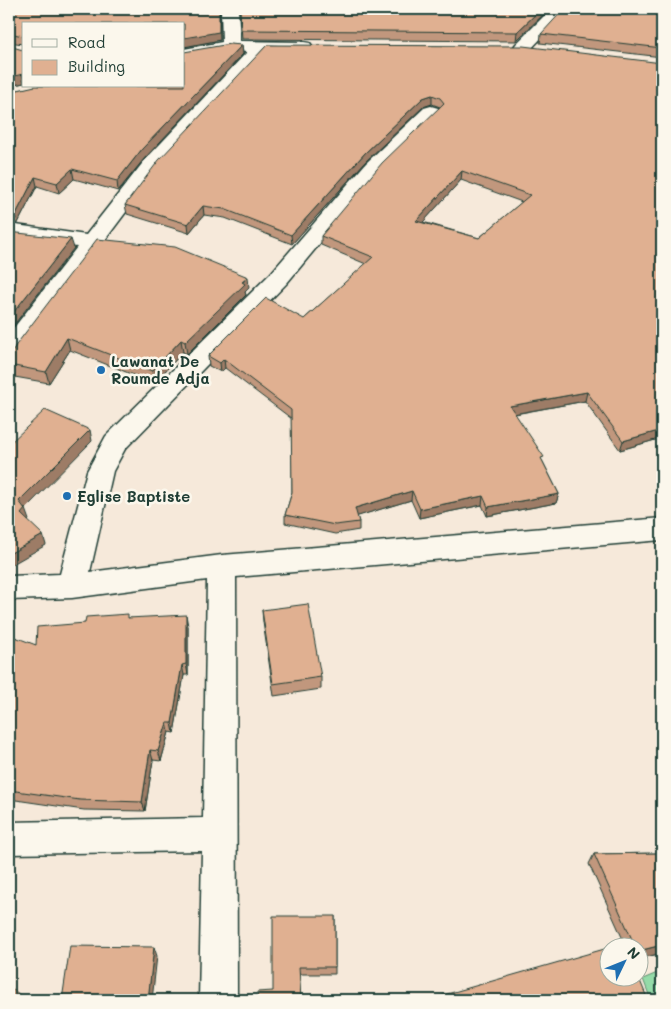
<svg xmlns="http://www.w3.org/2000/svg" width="671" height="1009" font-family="Mali,sans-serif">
<rect width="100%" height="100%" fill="#f6e9da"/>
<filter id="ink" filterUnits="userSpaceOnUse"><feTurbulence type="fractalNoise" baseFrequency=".02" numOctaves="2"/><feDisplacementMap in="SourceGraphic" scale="10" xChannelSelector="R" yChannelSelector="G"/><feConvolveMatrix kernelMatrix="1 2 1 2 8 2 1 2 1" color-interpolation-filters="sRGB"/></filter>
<g filter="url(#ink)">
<polygon fill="#94dba8" stroke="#5a8c6e" points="662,971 662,1000 651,1000 643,979"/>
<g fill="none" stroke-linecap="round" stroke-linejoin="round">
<defs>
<g id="street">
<polygon points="221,9 238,9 240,41 304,42 310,43 313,47 310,51 266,52 159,168 18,356 9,358 9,334 77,247 9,238 9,224 86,235 145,160 247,52 231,51 184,59 184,49 222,42"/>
<polygon points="551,9 569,9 528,52 522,53 516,52 513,48 516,44"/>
<polygon points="431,106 438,108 441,112 438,116 380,171 287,283 125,449 113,471 90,572 222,555 662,518 662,540 236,577 237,1000 199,1000 202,851 9,854 9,822 203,818 207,580 72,598 9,600 9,576 60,574 87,471 106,436 271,273 366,163 424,108"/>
</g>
</defs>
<use href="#street" stroke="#1f3d34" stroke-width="3"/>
<use href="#street" fill="#fbf7ec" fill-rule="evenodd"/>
</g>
<g fill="#c1977d" stroke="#1f3d34" fill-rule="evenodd">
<polygon points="9,9 220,9 219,9 220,40 184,47 184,24 24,24 24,83 9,86 23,50 23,44 9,42"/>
<polygon points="239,9 549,9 516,41 242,39 240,9"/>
<polygon points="662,9 662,57 540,43 541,34"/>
<polygon points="242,45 243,54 144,159 118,191 74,179 59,193 37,186 18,223 9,223 9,92"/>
<path d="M267 45 662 63V438L620 450 585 401 515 414 543 462 559 494 556 503 487 516 482 505 419 518 411 500 357 516 359 522V530L335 534 285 523V515L292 492V419L225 368 221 372 209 366 208 356 304 319 366 264 321 245V236L440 107 432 104 423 107 365 162 292 244 225 218 204 215 189 233 127 214 125 205ZM461 180 522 202 479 238 423 222Z"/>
<polygon points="249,288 245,292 246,295 187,354 183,352 154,383 70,350 49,383 9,376 9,358 16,345"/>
<polygon points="262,610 321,677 321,689 274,696 263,622"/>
<polygon points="129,618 188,626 188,675 184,675 174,733 169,732 161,761 153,760 145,811 84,810 9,799 9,646 36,645 85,623"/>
<polygon points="662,853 662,953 638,959 638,946 626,946 589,864 594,854"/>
<polygon points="335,916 335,974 299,974 301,1000 273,991"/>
</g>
<g fill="#9d7b66" stroke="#1f3d34">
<polygon points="219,9 220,40 184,47 184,38 219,9 220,9"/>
<polygon points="541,9 549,9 516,41 517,32"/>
<polygon points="242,45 243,54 144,159 118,191 117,181 142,149"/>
<polygon points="22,74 24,83 9,86 9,77"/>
<polygon points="432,95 432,104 423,107 365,162 292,244 291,235 365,153 423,98"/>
<polygon points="72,169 74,179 59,193 57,183"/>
<polygon points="462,171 461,180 416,230 416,221"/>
<polygon points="35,177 37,186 18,223 16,214"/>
<polygon points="203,206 204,215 189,233 188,224"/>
<polygon points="71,239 74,248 9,331 9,318"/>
<polygon points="248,277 249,288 245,292 246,295 187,354 185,342"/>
<polygon points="67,338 70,350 49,383 46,372"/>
<polygon points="181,340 183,352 154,383 152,371"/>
<polygon points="224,359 225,368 221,372 220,363"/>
<polygon points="587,392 585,401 508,415 510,406"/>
<polygon points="90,430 92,441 25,509 29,520 25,524 21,514 19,501"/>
<polygon points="662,430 662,438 620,450 623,441"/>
<polygon points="412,491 411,500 355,517 355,508"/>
<polygon points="559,494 556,503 487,516 488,507"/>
<polygon points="483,496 482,505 419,518 420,509"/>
<polygon points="43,535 46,545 11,565 9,561 9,554"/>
<polygon points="186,615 188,626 188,675 186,664"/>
<polygon points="182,665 184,675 174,733 172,723"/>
<polygon points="167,723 169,732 161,761 158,751"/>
<polygon points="150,750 153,760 145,811 142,802"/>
<polygon points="662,945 662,953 638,959 638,951"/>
<polygon points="154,947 157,956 152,1000 148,1000"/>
</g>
<g fill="#e0b091" stroke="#1f3d34" fill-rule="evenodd">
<polygon points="9,9 219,9 219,32 184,38 184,24 24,24 24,74 9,77 9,46 23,50 23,36 9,33"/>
<polygon points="240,9 541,9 517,32 241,30"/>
<polygon points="564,9 662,9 662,48 541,34"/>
<polygon points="230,44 242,45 142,149 117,181 72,169 57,183 35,177 16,214 9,213 9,92 35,86 184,86 184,52"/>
<path d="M267 45 523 46 662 63V430L623 441 587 392 510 406 544 457 541 458 559 494 488 507 483 496 420 509 412 491 355 508 359 522 335 525 285 515 292 492 291 410 224 359 220 363 208 356 266 298 304 319 373 257 321 236 382 163 444 103 440 98 432 95 423 98 365 153 291 235 224 209 203 206 188 224 125 205 159 160ZM462 171 530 195 479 238 416 221Z"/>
<polygon points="9,232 71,239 9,318"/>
<polygon points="97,239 175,247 248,277 242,282 245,284 185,342 181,340 152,371 67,338 46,372 9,365 9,358 16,345"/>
<polygon points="45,410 90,430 19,501 25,509 21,514 43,535 9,554 9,444"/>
<polygon points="308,604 321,677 273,684 262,610"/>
<polygon points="128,614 128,618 186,615 186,664 182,665 172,723 167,723 158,751 150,750 142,802 80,800 9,790 9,646 15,637 36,645 37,627 85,623 86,617"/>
<polygon points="662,853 662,945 638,951 638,946 635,946 594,854"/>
<polygon points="273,916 335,916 335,967 299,967 301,1000 258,1000 257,992 273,991"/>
<polygon points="624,944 626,946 615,946"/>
<polygon points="70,946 154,947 148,1000 62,1000"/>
<polygon points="608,948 608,976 638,976 648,1000 426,1000"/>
<polygon points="9,986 26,1000 9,1000"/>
</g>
</g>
<g fill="#1f6fb2" stroke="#fbf7ec" stroke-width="2">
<circle cx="101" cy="370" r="5"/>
<circle cx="67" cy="496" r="5"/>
</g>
<g text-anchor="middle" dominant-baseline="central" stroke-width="5" stroke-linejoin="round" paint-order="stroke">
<g font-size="15" font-weight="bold" fill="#1f3d34" stroke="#fbf7ec" text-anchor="start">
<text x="111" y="361">Lawanat De<tspan x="111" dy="17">Roumde Adja</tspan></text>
<text x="77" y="496">Eglise Baptiste</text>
</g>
</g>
<rect width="671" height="1009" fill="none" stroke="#fbf7ec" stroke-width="30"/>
<rect x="15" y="15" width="641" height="979" fill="none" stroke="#1f3d34" stroke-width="2" filter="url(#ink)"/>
<rect x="22" y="22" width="162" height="65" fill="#fbf7ec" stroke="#a3ada2"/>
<rect x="32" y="39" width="25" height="8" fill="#fbf7ec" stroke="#a3ada2"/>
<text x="68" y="48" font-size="15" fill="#1f3d34">Road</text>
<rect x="32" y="60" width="25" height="15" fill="#e0b091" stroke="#a3ada2"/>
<text x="68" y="72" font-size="15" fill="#1f3d34">Building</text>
<g transform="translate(624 962) rotate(47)"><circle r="24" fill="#fbf7ec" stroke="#a3ada2"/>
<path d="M0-4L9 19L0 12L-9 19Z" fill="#1f6fb2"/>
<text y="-8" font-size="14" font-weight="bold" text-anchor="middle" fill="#1f3d34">N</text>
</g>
</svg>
